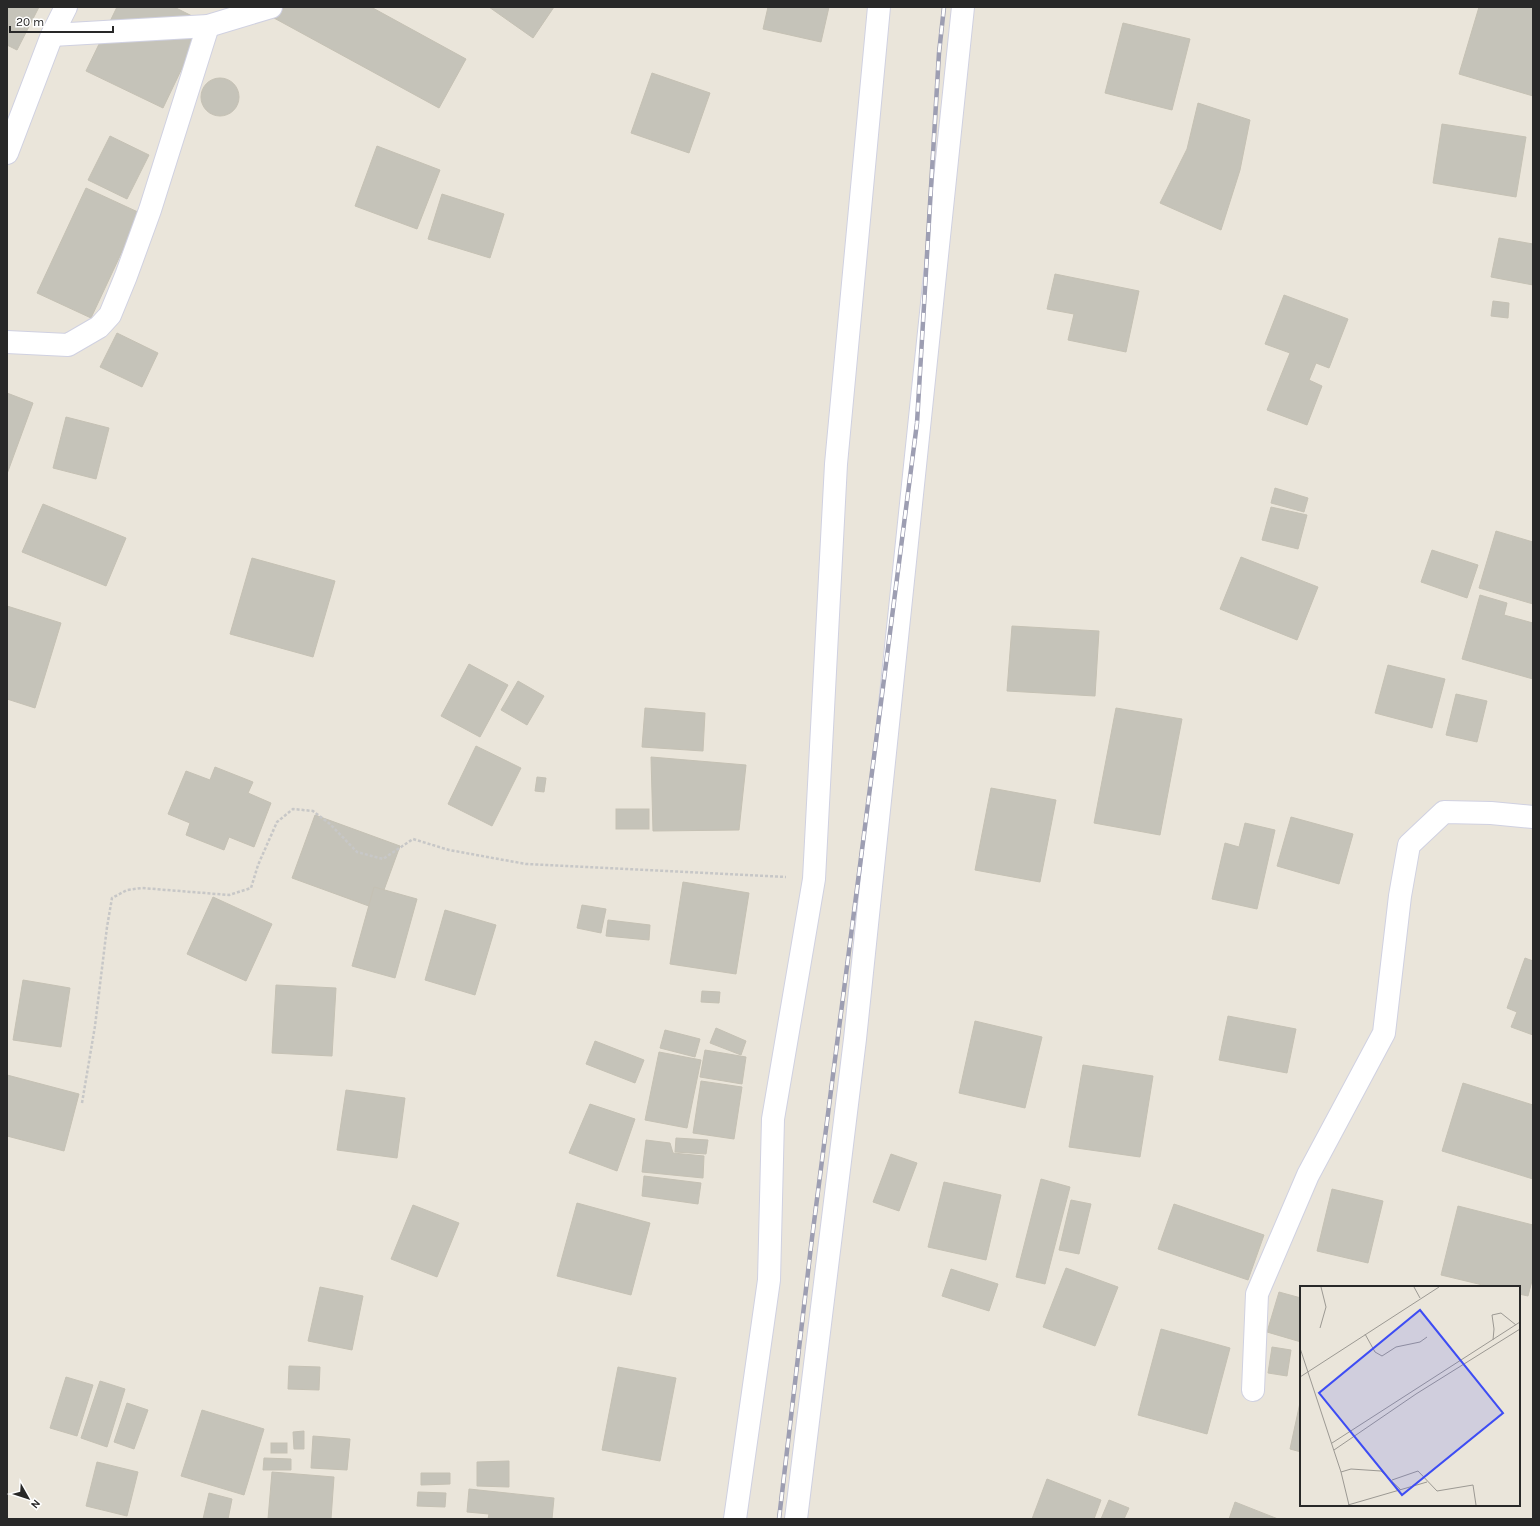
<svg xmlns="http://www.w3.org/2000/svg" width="1540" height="1526" font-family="Karla,sans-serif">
<rect width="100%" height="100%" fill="#eae5da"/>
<g fill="#c5c3b9" stroke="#c5c1b4">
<polygon points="7,7 39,7 17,50 7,45"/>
<polygon points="117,7 174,7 204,22 163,108 86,71"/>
<polygon points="266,7 371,7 466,59 439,108 263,12"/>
<polygon points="489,7 554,7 533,38"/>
<polygon points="768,7 829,7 821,42 763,29"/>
<polygon points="1479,7 1533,7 1533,96 1459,74"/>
<polygon points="1123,23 1190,39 1172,110 1105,93"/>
<polygon points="652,73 710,93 689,153 631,133"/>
<circle cx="220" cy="97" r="19"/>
<polygon points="1198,103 1250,120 1240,170 1221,230 1160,203 1187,149"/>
<polygon points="1442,124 1526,137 1516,197 1433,183"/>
<polygon points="110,136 149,155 127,199 88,180"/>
<polygon points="377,146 440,170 417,229 355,206"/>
<polygon points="86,188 140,213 91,318 37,293"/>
<polygon points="442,194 504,214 490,258 428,239"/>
<polygon points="1499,238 1533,244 1533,285 1491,277"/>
<polygon points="1055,274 1139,291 1126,352 1068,340 1074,314 1047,309"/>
<polygon points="1284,295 1348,319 1329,368 1316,363 1309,380 1322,386 1307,425 1267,410 1290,353 1265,344"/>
<polygon points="1493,301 1509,303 1508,318 1491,316"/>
<polygon points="117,333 158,353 142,387 100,367"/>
<polygon points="7,393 33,403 7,474"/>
<polygon points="66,417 109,428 96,479 53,468"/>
<polygon points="1275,488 1308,498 1304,512 1271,503"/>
<polygon points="43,504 126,538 106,586 22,552"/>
<polygon points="1271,507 1307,515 1298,549 1262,540"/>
<polygon points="1496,531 1533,542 1533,604 1479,588"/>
<polygon points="1432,550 1478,565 1467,598 1421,582"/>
<polygon points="1241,557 1318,587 1297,640 1220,609"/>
<polygon points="252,558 335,581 313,657 230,634"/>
<polygon points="1480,595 1507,603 1504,615 1533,623 1533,679 1462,659"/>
<polygon points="7,606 61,623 35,708 7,699"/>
<polygon points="1012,626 1099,631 1095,696 1007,691"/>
<polygon points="469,664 508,685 480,737 441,716"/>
<polygon points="1388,665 1445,679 1432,728 1375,713"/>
<polygon points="518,681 544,696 527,725 501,710"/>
<polygon points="1456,694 1487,701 1477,742 1446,735"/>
<polygon points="645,708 705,713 703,751 642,747"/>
<polygon points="1116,708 1182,719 1160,835 1094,823"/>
<polygon points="476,746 521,768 492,826 448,804"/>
<polygon points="651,757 746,765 739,830 653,831"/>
<polygon points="215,767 253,782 248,793 271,803 254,847 229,837 224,850 186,835 190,823 168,814 186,771 210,780"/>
<polygon points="537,777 546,778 544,792 535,791"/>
<polygon points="991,788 1056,800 1040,882 975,870"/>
<rect x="616" y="809" width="33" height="20"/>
<polygon points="315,815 400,846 377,909 292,878"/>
<polygon points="1291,817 1353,834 1339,884 1277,866"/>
<polygon points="1245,823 1275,830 1257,909 1212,899 1225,843 1239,847"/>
<polygon points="683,882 749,893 736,974 670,964"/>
<polygon points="374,887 417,899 395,978 352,966"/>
<polygon points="213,897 272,924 246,981 187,954"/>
<polygon points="582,905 606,909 601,933 577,928"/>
<polygon points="445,910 496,925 475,995 425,980"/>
<polygon points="608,920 650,925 649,940 606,936"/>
<polygon points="1525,958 1533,961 1533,1035 1511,1027 1517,1012 1507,1008"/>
<polygon points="23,980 70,988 61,1047 13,1040"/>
<polygon points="276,985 336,988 332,1056 272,1053"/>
<polygon points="702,991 720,992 719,1003 701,1002"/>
<polygon points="1228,1016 1296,1029 1287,1073 1219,1060"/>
<polygon points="975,1021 1042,1037 1025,1108 959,1093"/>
<polygon points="716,1028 746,1041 741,1055 710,1043"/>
<polygon points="665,1030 700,1039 695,1057 660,1048"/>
<polygon points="595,1041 644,1060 635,1083 586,1064"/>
<polygon points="705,1050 746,1057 742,1084 700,1077"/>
<polygon points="659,1052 701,1060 687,1128 645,1120"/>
<polygon points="1083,1065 1153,1076 1140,1157 1069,1147"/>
<polygon points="7,1075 79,1094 64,1151 7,1136"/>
<polygon points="701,1081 742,1087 734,1139 693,1133"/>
<polygon points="1463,1083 1533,1105 1533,1179 1442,1151"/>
<polygon points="346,1090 405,1098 397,1158 337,1150"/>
<polygon points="590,1104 635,1119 617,1171 569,1153"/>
<polygon points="676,1138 708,1140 706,1154 675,1152"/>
<polygon points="646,1140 670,1143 673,1153 704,1156 703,1178 642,1172"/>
<polygon points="891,1154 917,1163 899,1211 873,1202"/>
<polygon points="644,1176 701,1183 698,1204 642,1196"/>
<polygon points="1041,1179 1070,1187 1045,1284 1016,1277"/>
<polygon points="944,1182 1001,1195 986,1260 928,1247"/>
<polygon points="1332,1189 1383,1201 1368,1263 1317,1251"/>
<polygon points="1071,1200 1091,1204 1079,1254 1059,1250"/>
<polygon points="577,1203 650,1223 631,1295 557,1276"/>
<polygon points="1174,1204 1264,1235 1248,1280 1158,1249"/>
<polygon points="413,1205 459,1223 437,1277 391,1259"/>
<polygon points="1458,1206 1533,1225 1533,1277 1528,1296 1519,1294 1519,1287 1491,1287 1441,1275"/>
<polygon points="1066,1268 1118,1287 1095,1346 1043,1327"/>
<polygon points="951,1269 998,1284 989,1311 942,1296"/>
<polygon points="320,1287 363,1296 352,1350 308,1341"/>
<polygon points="1279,1292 1301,1298 1301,1342 1267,1332"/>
<polygon points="1161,1329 1230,1348 1207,1434 1138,1415"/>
<polygon points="1272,1347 1291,1350 1287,1376 1268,1373"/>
<polygon points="289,1366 320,1367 319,1390 288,1389"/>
<polygon points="618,1367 676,1378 660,1461 602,1450"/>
<polygon points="66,1377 93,1385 77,1436 50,1428"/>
<polygon points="100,1381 125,1389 107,1447 81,1438"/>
<polygon points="1301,1398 1301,1452 1290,1449"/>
<polygon points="127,1403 148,1410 134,1449 114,1442"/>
<polygon points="202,1410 264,1429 244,1495 181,1476"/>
<polygon points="304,1431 304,1449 294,1449 293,1432"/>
<polygon points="313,1436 350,1439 347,1470 311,1468"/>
<rect x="271" y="1443" width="16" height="10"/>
<polygon points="264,1458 291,1459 291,1470 263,1470"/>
<polygon points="509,1461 509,1487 477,1486 477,1462"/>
<polygon points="97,1462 138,1472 127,1516 86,1506"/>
<polygon points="272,1472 334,1477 331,1519 268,1519"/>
<polygon points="421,1473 450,1473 450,1484 421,1485"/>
<polygon points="1047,1479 1101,1500 1094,1519 1032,1519"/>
<polygon points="469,1489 554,1498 552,1519 488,1519 489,1514 467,1512"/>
<polygon points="418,1492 446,1493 445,1507 417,1506"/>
<polygon points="209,1493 232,1499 228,1519 203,1519"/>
<polygon points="1109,1500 1129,1508 1124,1519 1101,1519"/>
<polygon points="1235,1502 1278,1519 1229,1519"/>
</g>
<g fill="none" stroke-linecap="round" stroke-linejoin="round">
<defs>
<g id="minor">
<polyline points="52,35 208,26 271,7"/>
<polyline points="7,153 52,35 66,7"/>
<polyline points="7,342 68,345 99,327 110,315 126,276 150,210 208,26"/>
<polyline points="1253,1390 1257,1294 1308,1175 1384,1033 1400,896 1409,845 1444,812 1491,813 1533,817"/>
<polyline points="735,1519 769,1280 773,1119 814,879 836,464 879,7"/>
<polyline points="796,1519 855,1039 963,7"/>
</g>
</defs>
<use href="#minor" stroke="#d0d1e1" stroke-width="24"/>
<polyline stroke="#c7c7c7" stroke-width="2.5" stroke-dasharray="3 2" stroke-linecap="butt" points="82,1103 95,1026 107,927 112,898 127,890 142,888 229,895 251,888 258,865 277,822 293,809 313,811 330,824 357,852 383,859 413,839 449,850 526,864 786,877"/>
<use href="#minor" stroke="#fff" stroke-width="22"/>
<defs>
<polyline id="rail" points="779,1519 812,1238 917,423 939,53 944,7"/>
</defs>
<use href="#rail" stroke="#9d9eb2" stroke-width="4.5"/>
<use href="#rail" stroke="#fff" stroke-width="3" stroke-dasharray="9" stroke-linecap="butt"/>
</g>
<g transform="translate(1300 1286)">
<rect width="220" height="220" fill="#eae5da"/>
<path fill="none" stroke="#9c9993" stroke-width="1" d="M114 1 120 12M20 42 26 21 21 1M65 48 75 66 82 70 96 61 120 56 127 51M193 54 194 43 192 29 201 27 216 39M0 62 41 186 49 219M0 91 139 1M32 157 220 36M34 164 116 108 220 43M41 186 51 183 81 185 101 204M92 194 118 185 137 205 173 199 176 219M48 219 127 196"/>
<path fill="#3e4df4" fill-opacity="0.15" stroke="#3e4df4" stroke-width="2" d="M120 24 203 127 102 209 19 107Z"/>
<rect width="220" height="220" fill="none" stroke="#282828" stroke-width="2"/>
</g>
<rect width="1540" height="1526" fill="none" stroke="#282828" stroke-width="16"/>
<g transform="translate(28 1498) rotate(129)" stroke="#ffffff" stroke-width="3" paint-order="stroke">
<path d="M0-3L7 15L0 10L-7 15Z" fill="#282828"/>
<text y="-6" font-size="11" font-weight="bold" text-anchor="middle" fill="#282828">N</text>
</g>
<path d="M10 26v6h103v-6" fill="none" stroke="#282828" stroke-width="2"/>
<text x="16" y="26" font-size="12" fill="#282828" stroke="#ffffff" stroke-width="3" paint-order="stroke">20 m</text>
</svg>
